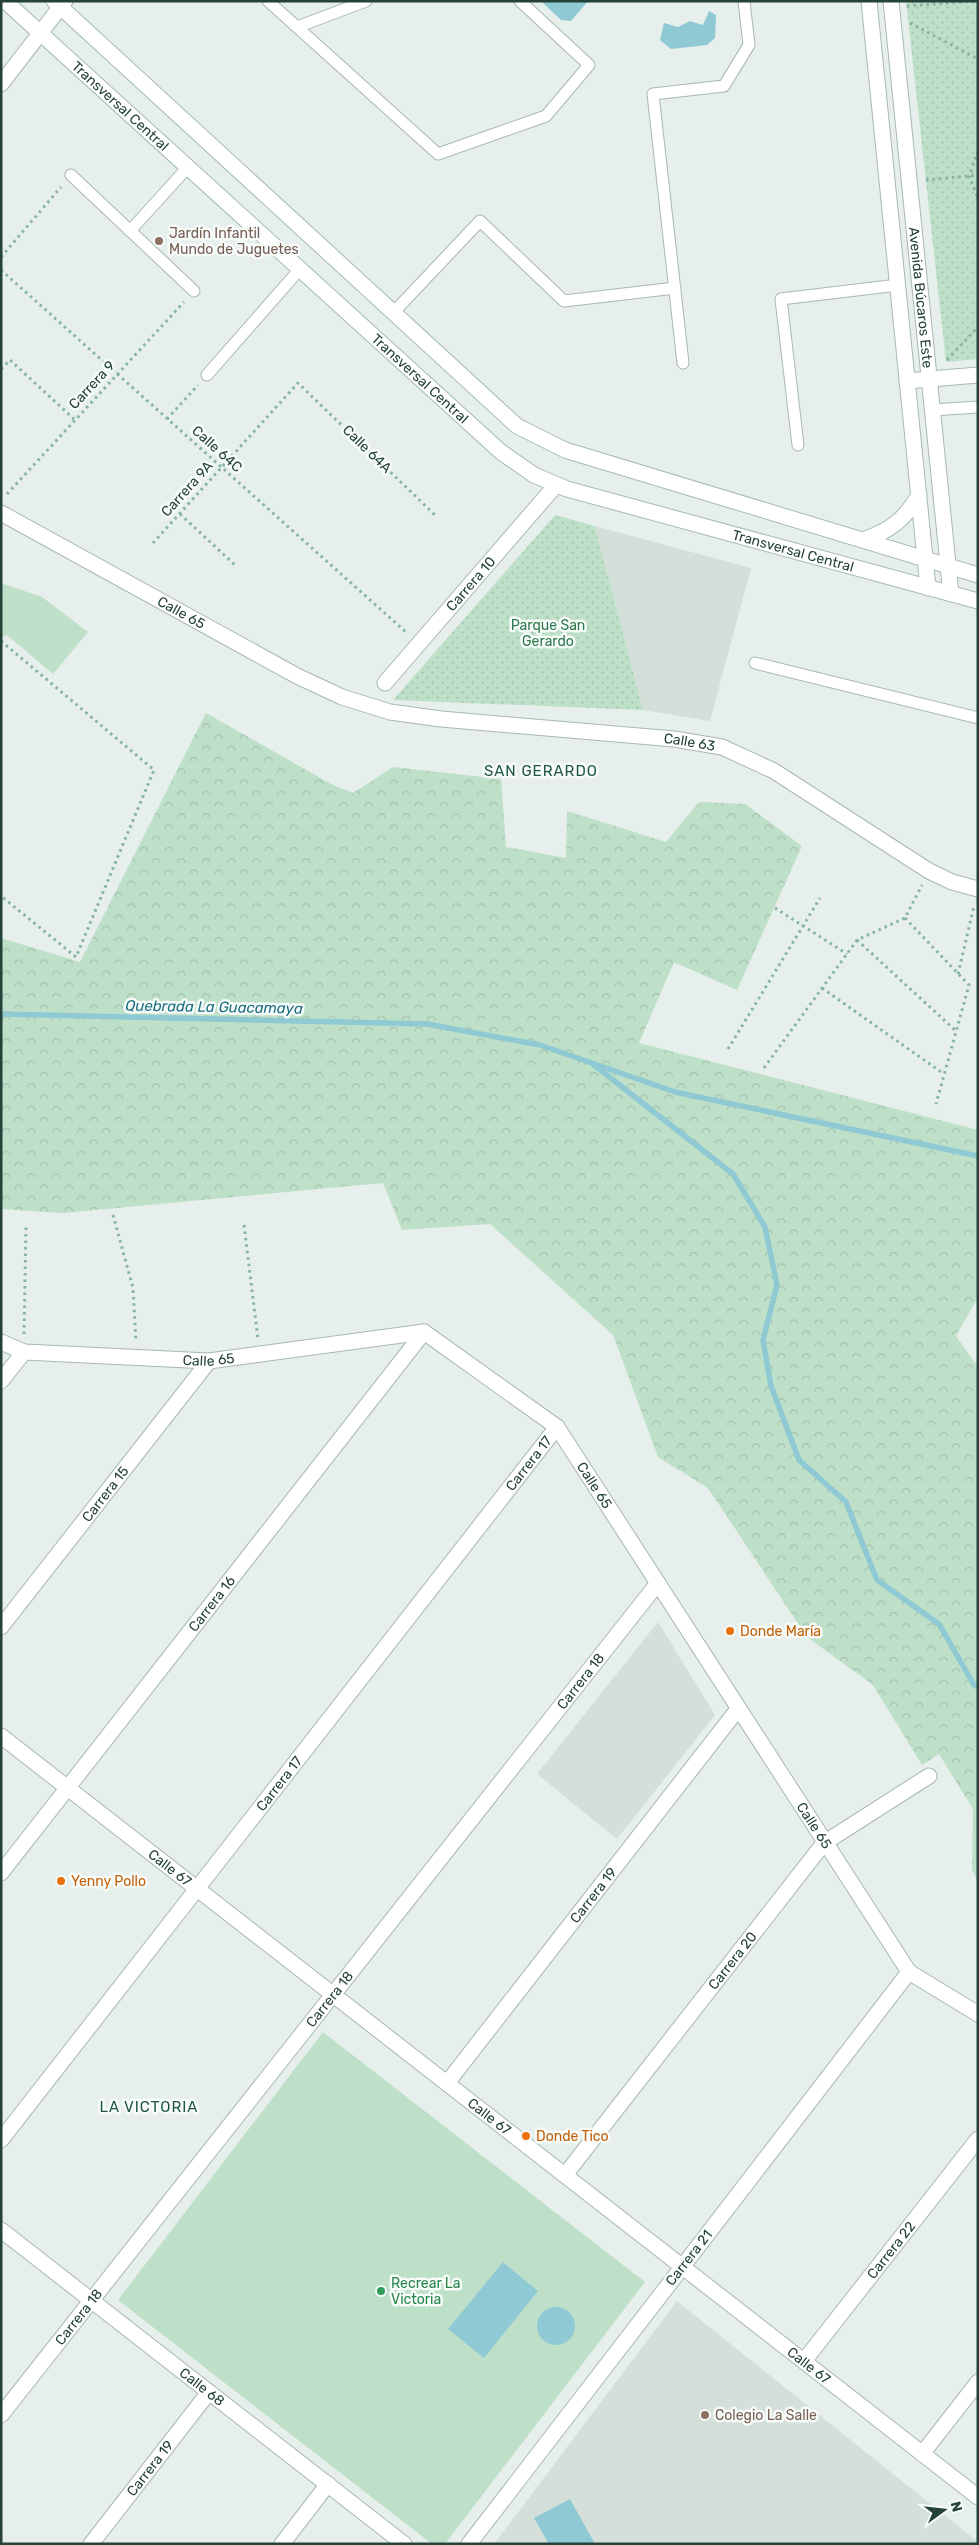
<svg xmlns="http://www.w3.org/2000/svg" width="979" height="2545" font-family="Rubik,sans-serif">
<defs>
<pattern id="forest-crowns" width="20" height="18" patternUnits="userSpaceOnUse" patternTransform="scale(1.25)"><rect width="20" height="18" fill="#bfe0c8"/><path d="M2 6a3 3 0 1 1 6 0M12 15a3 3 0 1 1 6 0" fill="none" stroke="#a4c1ad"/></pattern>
<pattern id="park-dots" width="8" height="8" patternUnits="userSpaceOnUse" patternTransform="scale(1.25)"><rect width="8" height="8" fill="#bfe0c8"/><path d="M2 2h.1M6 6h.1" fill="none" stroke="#a4c1ad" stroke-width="1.8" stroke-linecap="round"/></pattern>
</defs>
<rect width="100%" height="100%" fill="#e6efeb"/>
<g fill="#d4dfda">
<polygon points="595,526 751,568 710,721 643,710"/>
<polygon points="658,1622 715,1715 617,1839 537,1774"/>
<polygon points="677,2301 978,2542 978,2544 494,2544"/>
</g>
<g fill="#bfe0c8">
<polygon points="1,583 42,597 88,632 53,674 7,635 1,637"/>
<polygon points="323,2032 645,2282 445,2544 432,2544 118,2300"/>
</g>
<polygon fill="url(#forest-crowns)" points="206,713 331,784 353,793 393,767 501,779 506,847 566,858 567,811 666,842 699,802 745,804 802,846 737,990 674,962 639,1043 978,1130 978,1297 956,1336 978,1367 978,1881 972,1870 973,1809 939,1754 922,1765 873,1685 807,1637 708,1488 658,1457 613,1335 490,1224 402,1230 383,1183 63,1213 1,1209 1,938 80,962"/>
<g fill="url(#park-dots)">
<polygon points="906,1 978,1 978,359 946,362"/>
<polygon points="555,515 595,526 643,710 393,700"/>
</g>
<g fill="#8ec9d4">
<polygon points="541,1 588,1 571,21 561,20"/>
<polygon points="709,11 716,15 715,38 707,45 671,49 660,40 664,23 678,27 690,21 703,25"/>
<polygon points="503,2262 538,2291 484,2358 448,2329"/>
<circle cx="556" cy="2326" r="19"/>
<polygon points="570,2499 595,2544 549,2544 534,2518"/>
</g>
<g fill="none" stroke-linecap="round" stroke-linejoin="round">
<g stroke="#8ec9d4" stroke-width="5.5">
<polyline points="1,1014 427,1024 540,1045 675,1092 978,1156"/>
<polyline points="594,1065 733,1174 765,1227 777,1285 763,1340 771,1386 799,1460 846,1502 877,1580 939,1624 974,1685 978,1687"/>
</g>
<defs>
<g id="service">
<polyline points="268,1 438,154 546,116 589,65 520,1"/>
<polyline points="297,27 366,1"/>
<polyline points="71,175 194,291"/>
<polyline points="130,231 188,167"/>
<polyline points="393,313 480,221 564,301 675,288"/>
<polyline points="683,363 653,94 724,86 749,45 744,1"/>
<polyline points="207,375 300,269"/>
<polyline points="932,410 978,407"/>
<polyline points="798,445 781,299 898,285"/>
<polyline points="755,663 978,718"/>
</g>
<g id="minor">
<polyline points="1,84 65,1"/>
<polyline points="907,381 978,375"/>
<path id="s1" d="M385 683 556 485"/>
<path id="s2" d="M1 1342 24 1352 209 1361 424 1332 557 1427 909 1972 978 2014"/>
<polyline points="1,1381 24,1352"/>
<path id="s3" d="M1 1627 209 1361"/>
<path id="s4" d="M1 1873 424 1332"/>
<path id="s5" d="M447 2083 738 1709"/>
<path id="s6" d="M1 2140 557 1427"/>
<path id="s7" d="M565 2175 824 1843 929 1776"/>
<polyline points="683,2266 909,1972"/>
<path id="s8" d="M804 2361 978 2139"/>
<path id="s9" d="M1 2415 658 1583"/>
<polyline points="922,2454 978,2382"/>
<path id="s10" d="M91 2544 209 2392"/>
<polyline points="282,2544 328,2484"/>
</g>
<g id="tertiary">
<polyline points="869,1 928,588"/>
<path id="s11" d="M891 1 951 594"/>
<path id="s12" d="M1 513 297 676 342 697 390 712 441 719 674 739 722 747 774 771 929 871 952 882 978 889"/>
<path id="s13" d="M1 1736 978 2497"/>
<path id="s14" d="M1 2230 404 2544"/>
<polyline points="469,2544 683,2266"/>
</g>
<g id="secondary">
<path id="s15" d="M5 1 501 452 534 475 567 489 978 601"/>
<polyline points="54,1 517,426 565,450 978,575"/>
<path d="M865 539C890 531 906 518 919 495"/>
</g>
</defs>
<use href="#service" stroke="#a8b8b2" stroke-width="13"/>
<use href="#minor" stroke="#a8b8b2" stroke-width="17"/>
<use href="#tertiary" stroke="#a8b8b2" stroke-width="17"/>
<use href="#secondary" stroke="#a4bbb3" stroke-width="17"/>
<g stroke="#86b3a5" stroke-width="3" stroke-dasharray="2.5 4" stroke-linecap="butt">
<polyline points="907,6 976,1"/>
<polyline points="910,23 978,59"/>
<polyline points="978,151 969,176 978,198"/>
<polyline points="926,180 978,175"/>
<polyline points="1,257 61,187"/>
<polyline points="1,270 407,633"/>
<polyline points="947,360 978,327"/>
<polyline points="1,369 10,360 75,420"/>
<polyline points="167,419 198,385"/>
<polyline points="7,494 184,302"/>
<polyline points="180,514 235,565"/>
<polyline points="153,543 298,383 436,516"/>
<polyline points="1,641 154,770 76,957 1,896"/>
<polyline points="775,908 847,954"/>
<polyline points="905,918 969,985 936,1104"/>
<polyline points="857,940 956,1031"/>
<polyline points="958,974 974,906"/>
<polyline points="822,988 944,1074"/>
<polyline points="728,1049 820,898"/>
<polyline points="764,1068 857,940 905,918 922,885"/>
<polyline points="113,1215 133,1288 136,1342"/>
<polyline points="244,1225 258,1339"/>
<polyline points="24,1334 26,1226"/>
</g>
<use href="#service" stroke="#fff" stroke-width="11"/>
<use href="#minor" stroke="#fff" stroke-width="15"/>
<use href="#tertiary" stroke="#fff" stroke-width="15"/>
<use href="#secondary" stroke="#fff" stroke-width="15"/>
</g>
<g fill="#8d6e63" stroke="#f7fbf9" stroke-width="2">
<circle cx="159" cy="241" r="5"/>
<circle cx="705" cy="2415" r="5"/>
</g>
<g fill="#e8710a" stroke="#f7fbf9" stroke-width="2">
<circle cx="730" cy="1631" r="5"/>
<circle cx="61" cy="1881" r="5"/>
<circle cx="526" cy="2136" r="5"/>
</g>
<circle fill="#2e9e5b" stroke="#f7fbf9" stroke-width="2" cx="381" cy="2291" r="5"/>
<g text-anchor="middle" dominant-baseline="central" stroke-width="5" stroke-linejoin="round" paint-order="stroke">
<g font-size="14" fill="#24423a" stroke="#f7fbf9">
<text stroke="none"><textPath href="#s15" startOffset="156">Transversal Central</textPath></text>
<text stroke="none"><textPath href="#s11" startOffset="298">Avenida Búcaros Este</textPath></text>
<text stroke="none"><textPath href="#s15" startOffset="561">Transversal Central</textPath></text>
<text transform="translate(92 385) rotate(-47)">Carrera 9</text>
<text transform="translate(217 449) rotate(42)">Calle 64C</text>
<text transform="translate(367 449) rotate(44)">Calle 64A</text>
<text transform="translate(187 489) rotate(-48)">Carrera 9A</text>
<text stroke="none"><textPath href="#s15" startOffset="981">Transversal Central</textPath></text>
<text stroke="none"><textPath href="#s1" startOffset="131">Carrera 10</textPath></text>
<text stroke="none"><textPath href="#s12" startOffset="206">Calle 65</textPath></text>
<text stroke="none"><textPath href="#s12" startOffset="739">Calle 63</textPath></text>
<text stroke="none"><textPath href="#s2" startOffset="210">Calle 65</textPath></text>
<text stroke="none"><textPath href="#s6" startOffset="858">Carrera 17</textPath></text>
<text stroke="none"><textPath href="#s2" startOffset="660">Calle 65</textPath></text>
<text stroke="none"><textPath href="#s3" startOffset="169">Carrera 15</textPath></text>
<text stroke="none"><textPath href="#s4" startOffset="342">Carrera 16</textPath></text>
<text stroke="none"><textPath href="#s9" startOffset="935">Carrera 18</textPath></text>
<text stroke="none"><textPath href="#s6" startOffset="452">Carrera 17</textPath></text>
<text stroke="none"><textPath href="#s2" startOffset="1065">Calle 65</textPath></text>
<text stroke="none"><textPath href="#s13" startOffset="214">Calle 67</textPath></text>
<text stroke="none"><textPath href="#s5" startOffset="238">Carrera 19</textPath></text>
<text stroke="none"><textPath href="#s7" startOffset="272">Carrera 20</textPath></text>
<text stroke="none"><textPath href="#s9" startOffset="530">Carrera 18</textPath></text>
<text stroke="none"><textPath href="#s13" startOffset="619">Calle 67</textPath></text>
<text stroke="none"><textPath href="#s8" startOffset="141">Carrera 22</textPath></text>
<text transform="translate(689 2258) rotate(-52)">Carrera 21</text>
<text stroke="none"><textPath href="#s9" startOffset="125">Carrera 18</textPath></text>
<text stroke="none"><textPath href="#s13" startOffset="1024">Calle 67</textPath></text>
<text stroke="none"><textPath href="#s14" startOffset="255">Calle 68</textPath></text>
<text stroke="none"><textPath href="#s10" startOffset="96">Carrera 19</textPath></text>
</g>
<g font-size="14" fill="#785e54" stroke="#f7fbf9" text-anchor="start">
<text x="169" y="233">Jardín Infantil<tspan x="169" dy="16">Mundo de Juguetes</tspan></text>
<text x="715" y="2415">Colegio La Salle</text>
</g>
<g font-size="14" fill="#2d7a4b" stroke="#f7fbf9">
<text x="548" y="625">Parque San<tspan x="548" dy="16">Gerardo</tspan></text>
</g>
<g font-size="14" fill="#c56008" stroke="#f7fbf9" text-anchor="start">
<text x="740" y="1631">Donde María</text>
<text x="71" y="1881">Yenny Pollo</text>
<text x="536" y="2136">Donde Tico</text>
</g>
<g font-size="14" fill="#27864d" stroke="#f7fbf9" text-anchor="start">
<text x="391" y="2283">Recrear La<tspan x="391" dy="16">Victoria</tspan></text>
</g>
<g font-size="15" letter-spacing="1" fill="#1f5548" stroke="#f7fbf9">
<text x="541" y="771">SAN GERARDO</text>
<text x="149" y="2107">LA VICTORIA</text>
</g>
<g font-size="15" font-style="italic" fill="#1c6f80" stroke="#f7fbf9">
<text transform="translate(214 1007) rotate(1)">Quebrada La Guacamaya</text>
</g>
</g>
<rect width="979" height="2545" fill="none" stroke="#24423a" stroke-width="5"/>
<g transform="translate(944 2510) rotate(75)" stroke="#f7fbf9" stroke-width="4" paint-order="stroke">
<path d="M0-4L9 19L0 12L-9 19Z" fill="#24423a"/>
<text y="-8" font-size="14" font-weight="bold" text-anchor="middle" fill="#24423a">N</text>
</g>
</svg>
